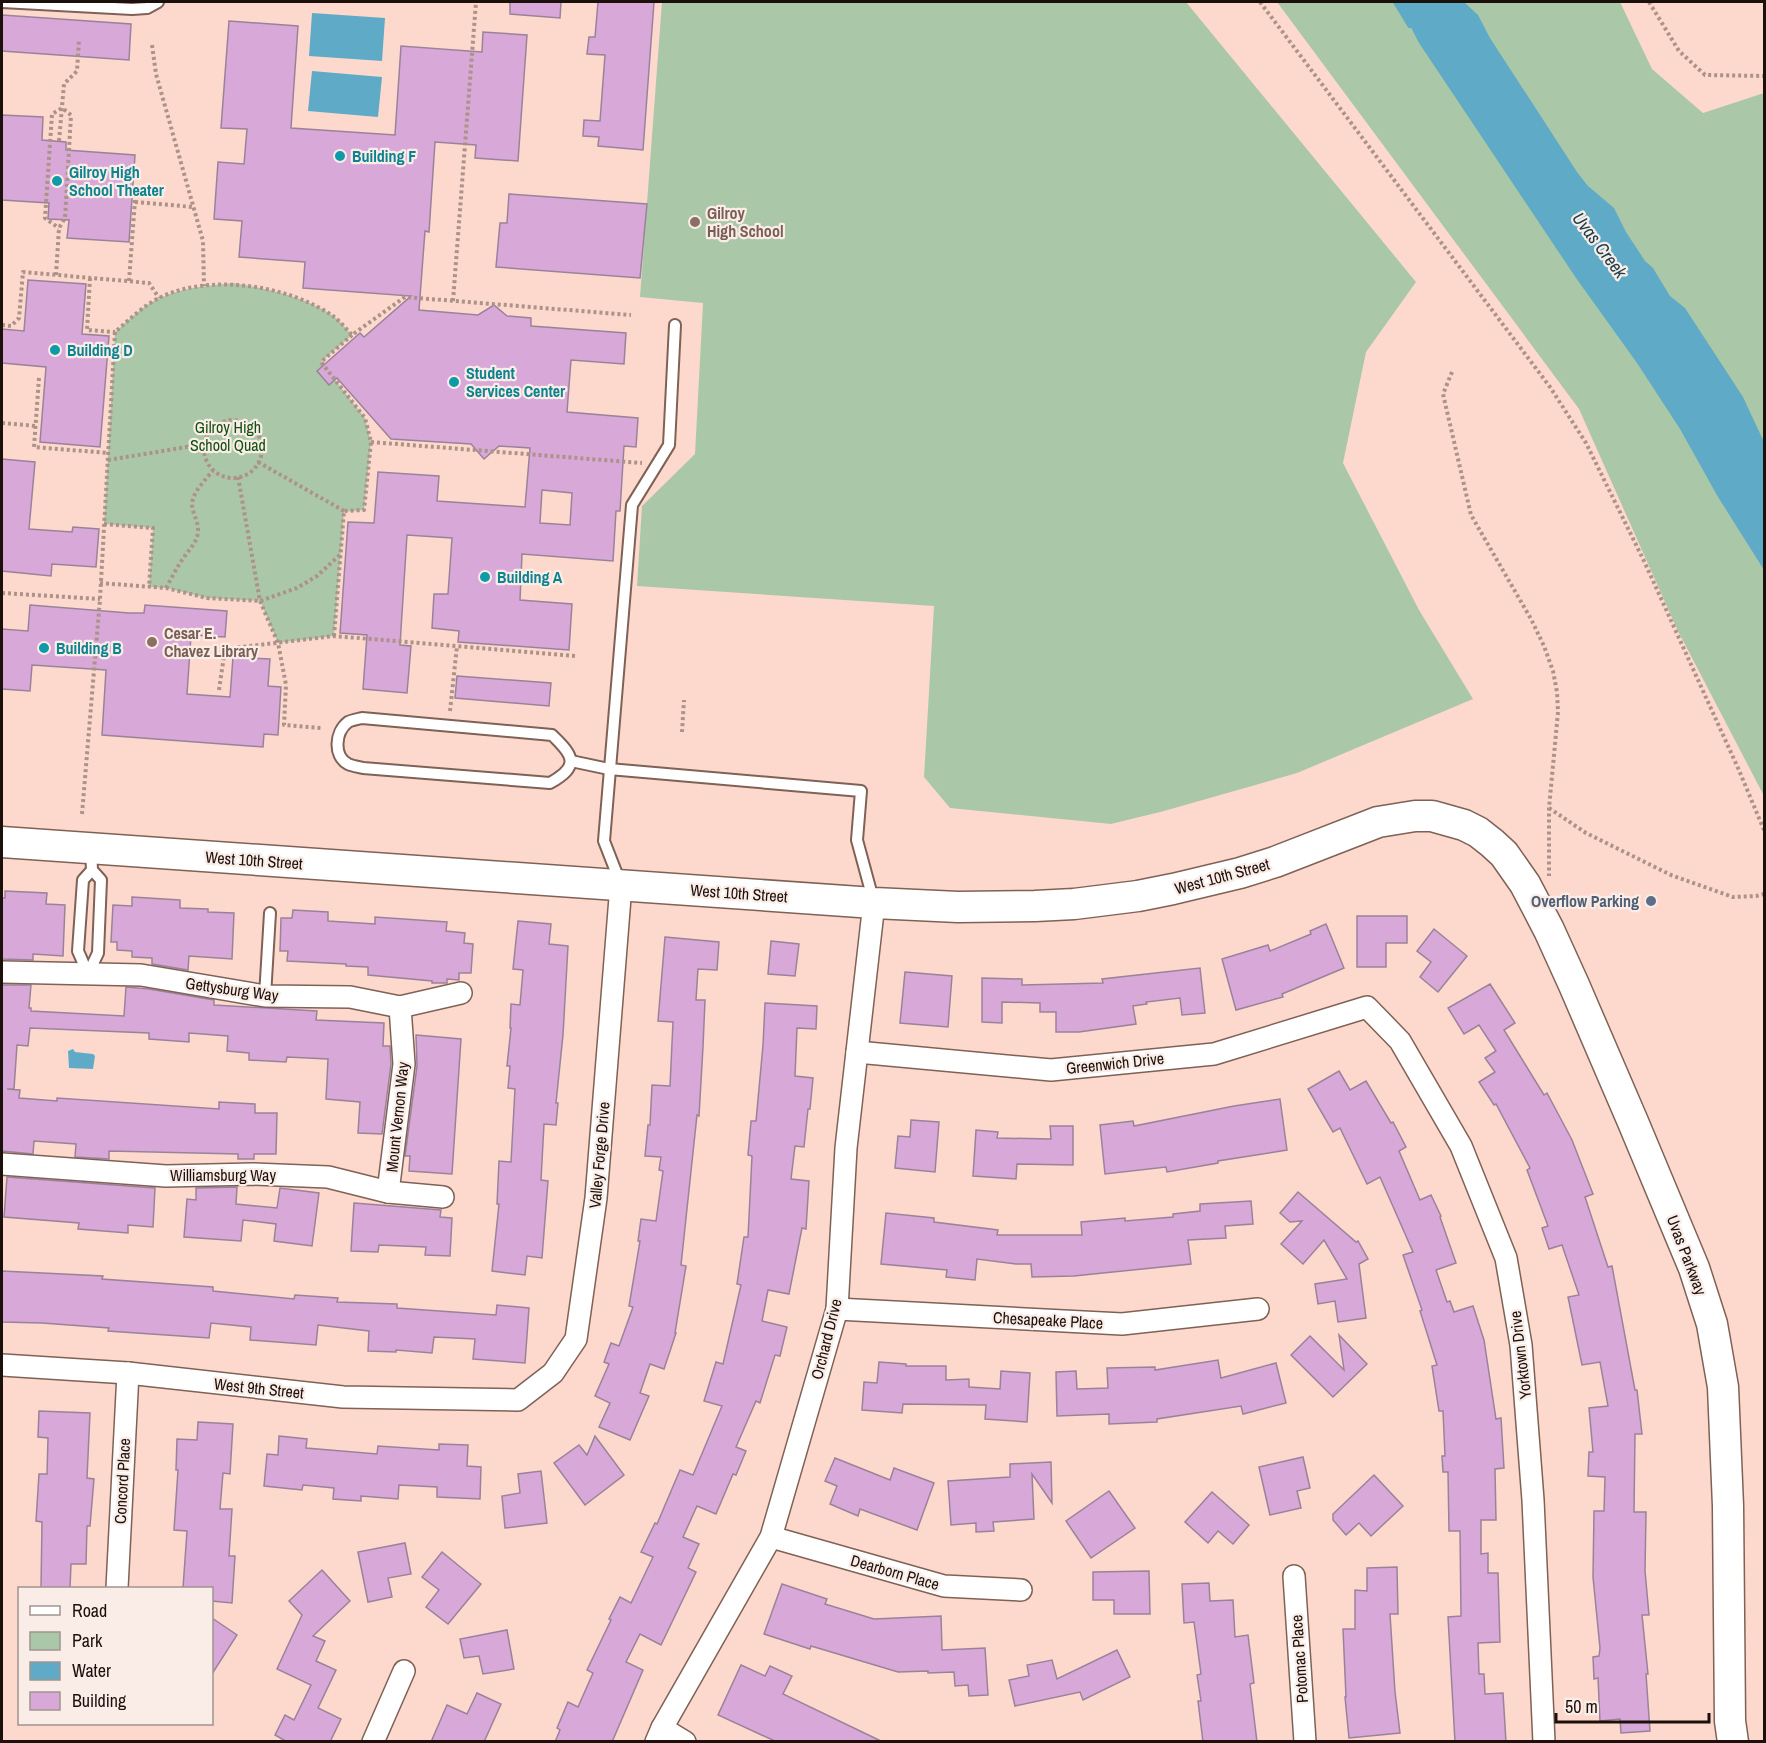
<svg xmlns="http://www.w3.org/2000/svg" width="1766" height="1743" font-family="'Archivo Narrow',sans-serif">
<rect width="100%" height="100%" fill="#fdd9cd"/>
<g fill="#aac8a7">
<polygon points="662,2 1186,2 1416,282 1366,352 1343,463 1419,610 1473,699 1297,773 1164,811 1111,824 950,808 924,777 934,606 637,586 642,506 695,454 703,303 640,297"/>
<polygon points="1277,2 1620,2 1652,69 1703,113 1764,93 1764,796 1678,631 1579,409"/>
<path d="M233 283C268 289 303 296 332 315 340 320 346 329 352 335L321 362 365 418 371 442 364 510 344 512 334 636 278 643 260 601 207 598 166 588 149 587 153 528 104 524 115 332C129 320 143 305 160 298 183 287 209 286 233 283Z"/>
</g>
<g fill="#5fabc7">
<polygon points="1398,2 1464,2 1478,15 1490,38 1577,172 1588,186 1614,208 1626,232 1645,261 1653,268 1670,296 1685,308 1743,397 1764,442 1764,570 1718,497 1680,429 1637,363 1576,278 1419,43"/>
<polygon points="312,13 385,18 382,61 309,56"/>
<polygon points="312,71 382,77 378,117 308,111"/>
<polygon points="73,1049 75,1052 93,1054 95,1056 93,1069 69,1068 68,1051"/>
</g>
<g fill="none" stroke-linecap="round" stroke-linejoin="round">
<polyline stroke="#5fabc7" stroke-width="6" points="1396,2 1410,25"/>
</g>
<g fill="#d8a8d8" stroke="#9a839a" stroke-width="1.5" fill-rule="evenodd">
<polygon points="510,2 561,2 560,18 510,14"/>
<polygon points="598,2 654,2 643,150 598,146 599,137 583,136 584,120 600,121 605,55 587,54 589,37 595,37"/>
<polygon points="2,15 131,24 129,60 2,51"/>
<path d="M229 21 298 26 291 128 395 135 401 46 482 52 483 32 527 35 518 161 475 158 476 145 435 142 429 232 425 231 419 310 478 315 494 305 507 316 531 318V326L626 333 624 364 571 360 567 412 638 418 636 447 624 446 620 511H616L613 561 522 554 520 600 572 604 569 650 458 642 459 631 432 628 434 594H448L452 538 407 535 400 645 411 646 407 693 363 689 367 635 340 633 348 522 374 523 378 472 439 476 437 501 525 507 530 448 499 446 484 459 471 444 391 439 337 378 329 385 317 371 360 333 364 337 411 296 303 288 305 262 239 257 242 221 214 219 218 162 244 164 247 129 221 128ZM542 490 572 493 570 525 540 523Z"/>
<polygon points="2,115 43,117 42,140 66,142 66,150 135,155 129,242 67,238 69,220 48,219 49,203 2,200"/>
<polygon points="509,194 647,204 640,278 496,267 500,223 507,223"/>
<polygon points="28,280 86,284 82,334 109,336 100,447 40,442 46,367 2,363 2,329 24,331"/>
<polygon points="2,459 35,462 29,529 72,532 73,527 99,529 96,567 52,564 51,576 2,571"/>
<polygon points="30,605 129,613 144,613 145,605 227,611 225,637 191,635 187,694 230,697 233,657 270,659 268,686 281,687 278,735 264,734 263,747 102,735 106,670 32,665 30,691 2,689 2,629 28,631"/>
<polygon points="457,676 551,683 549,706 455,698"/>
<polygon points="5,891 47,893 46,904 65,905 63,956 33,954 33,960 2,959 2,898 5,898"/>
<polygon points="132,897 180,900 180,908 208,909 208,912 234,913 232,959 189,956 188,970 152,964 152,958 132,957 132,951 117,950 117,942 111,942 113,905 132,906"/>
<polygon points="293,910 328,912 328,921 375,924 375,917 447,922 446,931 465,933 464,943 473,944 471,973 459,973 459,980 447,979 447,983 432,983 432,981 368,975 368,967 346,966 346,964 287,961 288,951 280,951 281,918 292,918"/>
<polygon points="1357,916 1407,916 1407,943 1386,943 1386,967 1357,967"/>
<polygon points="518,921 551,924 549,944 568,946 563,1035 556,1103 558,1103 556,1125 544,1124 541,1180 548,1181 542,1258 527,1256 525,1275 492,1271 499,1204 497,1204 499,1161 511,1162 515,1089 508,1088 510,1066 507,1066 511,1028 510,1028 511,1004 520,1005 523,970 513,969"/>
<polygon points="1326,924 1344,968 1282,994 1283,997 1236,1010 1222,959 1268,945 1270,951 1311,934 1310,931"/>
<polygon points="1434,929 1467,956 1438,992 1420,977 1431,962 1417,951"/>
<polygon points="665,937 719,942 717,970 698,969 696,1000 705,1000 703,1047 699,1116 697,1115 681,1265 686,1266 675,1333 676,1333 664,1369 650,1364 640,1393 649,1396 630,1440 599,1427 610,1403 595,1396 609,1364 604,1362 611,1343 619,1346 633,1307 629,1306 640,1241 638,1241 641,1219 656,1221 663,1171 659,1170 661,1157 645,1156 648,1125 650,1125 652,1085 670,1086 673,1022 658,1021"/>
<polygon points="771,941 799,944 795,976 768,974"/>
<polygon points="1200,968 1205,1013 1182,1015 1180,998 1146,1002 1147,1004 1133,1006 1136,1024 1079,1032 1056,1032 1056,1012 1040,1012 1040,1003 1002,1002 1002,1023 982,1022 982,978 1022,979 1022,985 1103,983 1102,979"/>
<polygon points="905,972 952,976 948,1027 900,1023"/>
<polygon points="1490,984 1515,1023 1504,1030 1544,1095 1547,1093 1572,1140 1593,1194 1585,1197 1608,1267 1612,1266 1635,1390 1637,1390 1642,1434 1635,1434 1634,1512 1646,1512 1645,1571 1649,1615 1642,1615 1648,1674 1646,1674 1650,1731 1621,1733 1620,1719 1600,1721 1598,1678 1594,1679 1593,1657 1599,1656 1600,1648 1593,1577 1594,1511 1604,1511 1605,1477 1588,1476 1589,1452 1593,1452 1589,1408 1608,1406 1600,1362 1582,1365 1568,1297 1579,1295 1562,1245 1549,1249 1542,1228 1548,1226 1527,1170 1530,1168 1496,1104 1494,1105 1479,1082 1495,1072 1485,1058 1496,1051 1479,1025 1464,1034 1448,1008"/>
<polygon points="2,985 31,985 29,1008 31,1008 31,1011 124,1016 126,987 149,989 214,1000 214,1005 317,1011 316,1020 384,1023 383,1046 390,1046 391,1064 382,1134 358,1133 360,1102 326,1099 328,1059 287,1057 286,1062 249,1060 249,1053 227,1051 228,1036 189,1033 189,1042 149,1039 149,1033 30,1028 28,1046 17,1045 14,1089 7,1089 20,1090 19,1098 57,1101 57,1098 219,1109 219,1102 255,1104 255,1113 277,1113 276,1154 254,1154 254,1159 238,1159 238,1154 109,1151 109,1159 75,1157 76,1144 34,1141 33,1154 2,1151"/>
<polygon points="765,1003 817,1006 816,1029 797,1028 795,1076 813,1078 810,1109 808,1109 804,1147 795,1146 791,1179 809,1181 806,1229 802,1228 789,1294 768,1290 762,1321 787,1327 780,1356 775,1355 760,1403 756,1401 736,1447 746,1451 736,1475 733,1474 716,1514 697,1506 683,1537 699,1544 688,1568 696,1572 661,1645 640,1634 626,1662 643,1670 612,1742 555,1742 560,1730 557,1728 568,1702 578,1707 593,1673 587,1670 611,1620 609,1619 620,1597 631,1603 653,1557 641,1552 655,1523 657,1524 680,1470 693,1475 722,1406 704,1401 716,1362 723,1364 741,1285 737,1284 744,1237 748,1237 752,1156 748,1155 751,1121 756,1121 763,1045"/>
<polygon points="416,1035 461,1039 452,1174 409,1171 410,1156 405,1156 417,1066"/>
<polygon points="1339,1071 1350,1090 1366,1081 1391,1123 1393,1122 1406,1147 1399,1151 1420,1200 1431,1195 1441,1216 1440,1217 1456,1263 1436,1270 1447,1302 1450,1301 1454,1312 1473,1306 1484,1340 1496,1419 1501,1418 1504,1468 1495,1469 1496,1520 1481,1520 1481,1554 1488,1553 1488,1573 1498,1573 1500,1642 1478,1643 1479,1674 1484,1674 1485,1694 1503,1693 1506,1742 1455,1742 1448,1617 1461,1616 1460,1531 1449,1531 1448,1472 1443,1472 1442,1456 1445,1456 1443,1411 1439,1411 1432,1366 1437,1365 1420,1311 1422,1310 1403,1255 1413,1252 1380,1177 1367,1184 1340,1128 1333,1132 1308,1089"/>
<polygon points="1280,1099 1287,1150 1218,1161 1218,1163 1167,1172 1166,1167 1105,1174 1100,1125 1133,1121 1134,1126 1234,1106"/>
<polygon points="911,1120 939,1122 935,1172 895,1168 898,1136 910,1137"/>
<polygon points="1050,1126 1073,1126 1073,1165 1017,1164 1016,1179 973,1176 976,1130 998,1132 997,1138 1051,1139"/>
<polygon points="7,1177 155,1188 153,1227 128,1225 128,1233 78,1229 79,1223 4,1217"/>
<polygon points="237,1187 236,1204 277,1208 280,1188 319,1193 312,1246 274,1241 276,1224 243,1220 241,1241 184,1237 187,1199 196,1200 196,1188"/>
<polygon points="1298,1192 1356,1242 1358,1241 1368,1259 1359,1264 1366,1318 1338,1322 1335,1301 1318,1304 1315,1284 1347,1279 1324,1240 1303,1264 1281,1244 1302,1221 1290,1222 1280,1213"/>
<polygon points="1251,1201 1253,1224 1225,1226 1226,1238 1188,1240 1191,1264 1074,1276 1032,1277 1031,1264 1016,1264 977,1259 975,1280 946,1277 947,1270 881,1264 886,1213 934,1218 934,1222 998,1230 997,1235 1082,1235 1081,1222 1125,1218 1125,1221 1173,1217 1173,1214 1200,1211 1200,1204"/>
<polygon points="354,1203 441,1210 440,1217 452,1218 450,1256 425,1255 426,1247 379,1245 378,1252 351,1251"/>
<polygon points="2,1271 103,1276 102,1279 213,1287 213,1291 294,1299 295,1295 338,1298 337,1302 397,1304 397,1308 496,1315 497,1305 529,1308 525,1363 473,1359 475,1339 434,1337 432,1353 396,1350 396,1352 368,1351 369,1331 318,1325 316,1345 250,1340 251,1327 211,1323 209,1338 108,1331 109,1328 42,1323 2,1322"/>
<polygon points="1339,1335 1367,1364 1333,1397 1291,1355 1310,1336 1344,1370"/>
<polygon points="1218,1360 1221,1378 1276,1363 1286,1403 1243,1414 1241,1406 1157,1419 1157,1422 1109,1424 1109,1414 1057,1416 1056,1372 1076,1371 1077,1389 1108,1388 1107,1368 1155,1367 1155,1370"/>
<polygon points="879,1362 906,1364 906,1366 946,1366 946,1380 969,1379 969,1387 1000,1389 1001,1371 1030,1373 1027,1422 985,1419 986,1405 903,1404 902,1413 862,1410 864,1382 877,1383"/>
<polygon points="39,1411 90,1413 87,1478 94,1479 90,1526 87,1526 86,1564 71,1564 70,1588 41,1588 42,1522 36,1521 39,1474 47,1474 48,1438 38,1437"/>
<polygon points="198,1422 233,1424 230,1474 223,1473 220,1509 232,1509 229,1556 235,1556 232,1603 212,1601 212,1588 183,1588 187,1531 174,1530 178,1470 176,1470 177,1439 197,1440"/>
<polygon points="279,1436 307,1439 306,1448 377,1454 378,1446 439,1450 439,1444 468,1445 467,1466 481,1467 480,1499 437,1497 437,1487 399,1485 398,1499 361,1496 361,1501 333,1499 334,1488 303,1485 302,1490 264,1486 267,1454 278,1455"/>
<polygon points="595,1436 624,1475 585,1505 554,1463 579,1445 587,1455"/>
<polygon points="1303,1457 1310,1488 1297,1491 1301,1508 1270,1515 1259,1467"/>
<polygon points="835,1458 890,1480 894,1468 934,1483 917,1530 860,1509 858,1516 830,1504 837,1486 825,1481"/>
<polygon points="1051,1462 1052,1503 1032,1474 1034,1519 993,1522 994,1531 976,1532 976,1523 951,1525 948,1481 1010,1477 1010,1464"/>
<polygon points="541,1471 547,1523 505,1528 502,1496 520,1493 518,1474"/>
<polygon points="1374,1475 1403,1506 1371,1536 1359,1523 1346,1535 1333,1520 1333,1514"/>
<polygon points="1109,1491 1135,1528 1091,1558 1066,1521"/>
<polygon points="1212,1492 1249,1525 1233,1544 1218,1531 1208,1543 1185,1522"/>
<polygon points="405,1543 411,1574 388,1578 392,1597 368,1602 358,1552"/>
<polygon points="442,1552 481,1584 448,1624 426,1607 439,1590 422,1577"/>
<polygon points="1397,1567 1398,1614 1390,1614 1395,1692 1400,1733 1349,1738 1345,1697 1346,1697 1343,1629 1355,1629 1355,1590 1367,1591 1367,1568"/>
<polygon points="322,1570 350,1601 313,1636 325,1641 316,1661 336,1670 318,1708 341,1719 330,1742 287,1742 275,1735 285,1715 294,1720 311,1685 277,1669 302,1615 289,1601"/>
<polygon points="1149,1571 1150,1614 1114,1614 1114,1600 1093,1600 1093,1572"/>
<polygon points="1209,1583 1210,1601 1233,1600 1235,1637 1248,1635 1254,1683 1250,1684 1257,1742 1203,1742 1198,1701 1201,1701 1197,1675 1201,1674 1194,1622 1184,1623 1182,1584"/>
<polygon points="782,1584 827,1599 825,1604 874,1619 941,1616 942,1650 985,1648 988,1695 969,1696 968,1685 955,1686 954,1672 928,1673 928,1671 898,1672 811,1646 810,1649 764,1634"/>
<polygon points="212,1618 237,1635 212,1674"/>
<polygon points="507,1630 514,1669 483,1674 479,1656 464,1658 460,1639"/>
<polygon points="1117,1650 1130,1677 1083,1700 1080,1692 1015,1706 1009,1680 1029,1676 1027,1665 1052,1660 1057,1679"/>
<polygon points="741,1665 765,1676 770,1666 792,1676 783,1694 883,1742 777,1742 718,1715"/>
<polygon points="477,1693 501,1704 484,1742 431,1742 447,1705 467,1714"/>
</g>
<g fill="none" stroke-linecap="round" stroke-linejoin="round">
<defs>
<g id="lane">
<polyline points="2,2 132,9 147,8 158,2"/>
<path d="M362 718 552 735C574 756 580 766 550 783L363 768C359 767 352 766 348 764 333 756 335 732 348 722 352 720 358 719 362 718Z"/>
<polyline points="571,761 609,769 861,791 857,840 873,899"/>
<polyline points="620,882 604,841 632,505 669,445 675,325"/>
<polyline points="88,974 98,953 101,880 92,870 91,849"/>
<polyline points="88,974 78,951 83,880 92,870"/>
<polyline points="265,996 270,913"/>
</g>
<g id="street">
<polyline points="2,972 141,975 265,996 350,997 400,1007 461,993"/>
<polyline points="857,1052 1051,1070 1214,1054 1367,1007 1400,1041 1461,1146 1506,1258 1521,1345 1533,1500 1544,1742"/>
<polyline points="2,1164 166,1176 253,1174 328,1177 388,1192 443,1197"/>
<polyline points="388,1192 404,1064 400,1007"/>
<polyline points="837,1309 1122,1324 1258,1309"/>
<polyline points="2,1365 128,1373 343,1397 518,1400 553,1373 576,1339 596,1198 621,885"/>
<polyline points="771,1537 944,1586 1021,1590"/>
<polyline points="1294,1576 1305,1742"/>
<polyline points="117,1588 128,1373"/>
<polyline points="662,1728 685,1742"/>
<polyline points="373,1742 404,1671"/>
<polyline points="656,1742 662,1728 771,1537 837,1309 846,1148 874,903"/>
</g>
<polyline id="secondary" points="2,842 874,903 958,907 1035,906 1074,904 1138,896 1173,889 1240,873 1275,862 1378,822 1415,816 1432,816 1464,825 1478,832 1492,843 1504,854 1525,884 1549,930 1574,985 1633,1122 1694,1268 1712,1324 1723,1387 1728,1506 1730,1721 1733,1742"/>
</defs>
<use href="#lane" stroke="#7f6156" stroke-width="14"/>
<use href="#street" stroke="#7f6156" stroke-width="24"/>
<use href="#secondary" stroke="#7f6156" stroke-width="33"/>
<g stroke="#ad9289" stroke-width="4" stroke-dasharray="3 3" stroke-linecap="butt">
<polyline points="1260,2 1550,387 1586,443 1644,561 1738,768 1764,830"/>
<polyline points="1649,2 1679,51 1705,75 1764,76"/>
<polyline points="152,45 156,74 203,241 204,286"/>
<polyline points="59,141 64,84 77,71 79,40"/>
<polyline points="135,202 193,207"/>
<polyline points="56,275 59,228 65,218 71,115 62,108 52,114 45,218 59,228"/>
<polyline points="90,278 87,330 115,332"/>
<polyline points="129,281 136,187"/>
<polyline points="453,301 476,2"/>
<polyline points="2,325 11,326 19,318 23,272 149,283 159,298"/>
<polyline points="1452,372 1443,394 1471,515 1531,619 1544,646 1553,671 1557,692 1558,712 1549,808 1549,876"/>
<polyline points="39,378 34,447 108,453"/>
<circle cx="233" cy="449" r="29"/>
<polyline points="2,423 36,426"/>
<polyline points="371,442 642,463"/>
<polyline points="108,460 187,447 204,448"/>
<polyline points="258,462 344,511"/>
<polyline points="238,477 260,601 278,643 286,685 284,725 321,728"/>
<polyline points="104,524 153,528 149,587"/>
<polyline points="100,583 166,588 207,598 260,601 297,588 317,576 342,553"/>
<path d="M166 588C171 579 176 569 182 560 187 552 194 546 197 537 201 525 193 516 192 505 192 492 206 480 213 470"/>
<polyline points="2,593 100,599"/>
<polyline points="334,636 344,511 364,510 371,442 365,418 321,362 352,335"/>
<polyline points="219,690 225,649 334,636 576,656"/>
<polyline points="450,711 457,646"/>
<polyline points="682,732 684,700"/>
<polyline points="1549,808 1586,833 1671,875 1733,897 1756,896 1764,894"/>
<path d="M82 814 100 599 115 332C129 320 143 306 159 298 209 273 288 285 333 316 340 321 346 329 352 335L405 297 631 315"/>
</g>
<use href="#lane" stroke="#fff" stroke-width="10"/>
<use href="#street" stroke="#fff" stroke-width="21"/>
<use href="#secondary" stroke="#fff" stroke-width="30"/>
</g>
<g fill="#0f9aa8" stroke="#faece7" stroke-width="2">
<circle cx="340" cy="156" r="6"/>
<circle cx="57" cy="181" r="6"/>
<circle cx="55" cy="350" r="6"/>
<circle cx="454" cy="382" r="6"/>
<circle cx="485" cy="577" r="6"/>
<circle cx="44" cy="648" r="6"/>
</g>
<g fill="#8d6e63" stroke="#faece7" stroke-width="2">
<circle cx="695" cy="222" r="6"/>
<circle cx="152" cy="642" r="6"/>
</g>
<circle fill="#5c6f8a" stroke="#faece7" stroke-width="2" cx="1651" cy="901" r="6"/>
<g text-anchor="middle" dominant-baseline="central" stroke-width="4.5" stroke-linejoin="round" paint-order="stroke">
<g font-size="16" font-weight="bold" fill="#0d838f" stroke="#faece7" text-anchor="start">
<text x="352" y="156">Building F</text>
<text x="69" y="172">Gilroy High<tspan x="69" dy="18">School Theater</tspan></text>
<text x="67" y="350">Building D</text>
<text x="466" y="373">Student<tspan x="466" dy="18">Services Center</tspan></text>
<text x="497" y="577">Building A</text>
<text x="56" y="648">Building B</text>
</g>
<g font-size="16" font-weight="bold" fill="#785e54" stroke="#faece7" text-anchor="start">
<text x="707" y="213">Gilroy<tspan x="707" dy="18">High School</tspan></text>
<text x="164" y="633">Cesar E.<tspan x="164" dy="18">Chavez Library</tspan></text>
</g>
<g font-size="16" fill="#10510f" stroke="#faece7">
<text x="228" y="427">Gilroy High<tspan x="228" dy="18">School Quad</tspan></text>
</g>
<g font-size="16" fill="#1c100c" stroke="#faece7">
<text transform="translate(254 860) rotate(4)">West 10th Street</text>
<text transform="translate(1222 876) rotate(-15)">West 10th Street</text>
<text transform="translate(739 893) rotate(4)">West 10th Street</text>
<text transform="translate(232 989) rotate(8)">Gettysburg Way</text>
<text transform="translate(1115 1063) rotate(-6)">Greenwich Drive</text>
<text transform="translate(397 1117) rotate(-84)">Mount Vernon Way</text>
<text transform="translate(599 1155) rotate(-85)">Valley Forge Drive</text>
<text x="223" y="1175">Williamsburg Way</text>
<text transform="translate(1687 1255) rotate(69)">Uvas Parkway</text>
<text transform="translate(1048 1320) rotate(3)">Chesapeake Place</text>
<text transform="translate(826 1339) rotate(-76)">Orchard Drive</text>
<text transform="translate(1520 1355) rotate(-97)">Yorktown Drive</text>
<text transform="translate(259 1388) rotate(6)">West 9th Street</text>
<text transform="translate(122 1481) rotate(-87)">Concord Place</text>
<text transform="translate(895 1572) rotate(16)">Dearborn Place</text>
<text transform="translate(1299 1659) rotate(-94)">Potomac Place</text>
</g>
<g font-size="16" font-weight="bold" fill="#4e5e75" stroke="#faece7" text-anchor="end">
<text x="1639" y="901">Overflow Parking</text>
</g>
<g font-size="18" font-style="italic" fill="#1a3d4a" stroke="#faece7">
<text transform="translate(1600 245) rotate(53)">Uvas Creek</text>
</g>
</g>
<rect width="1766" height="1743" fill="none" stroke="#1c100c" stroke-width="6"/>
<rect x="18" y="1587" width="195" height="138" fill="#faece7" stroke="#a1948f" stroke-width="1.5"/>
<rect x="30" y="1606" width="30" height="9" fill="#ffffff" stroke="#a1948f" stroke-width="1.5"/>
<text x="72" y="1617" font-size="18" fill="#1c100c">Road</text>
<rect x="30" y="1632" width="30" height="18" fill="#aac8a7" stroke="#a1948f" stroke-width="1.5"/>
<text x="72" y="1647" font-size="18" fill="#1c100c">Park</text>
<rect x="30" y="1662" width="30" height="18" fill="#5fabc7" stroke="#a1948f" stroke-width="1.5"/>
<text x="72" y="1677" font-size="18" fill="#1c100c">Water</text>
<rect x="30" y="1692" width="30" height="18" fill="#d8a8d8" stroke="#a1948f" stroke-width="1.5"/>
<text x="72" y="1707" font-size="18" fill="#1c100c">Building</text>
<path d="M1556 1713v9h153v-9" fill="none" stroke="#1c100c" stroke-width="3"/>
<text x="1565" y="1713" font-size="18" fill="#1c100c" stroke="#faece7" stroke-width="4.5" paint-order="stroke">50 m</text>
</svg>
